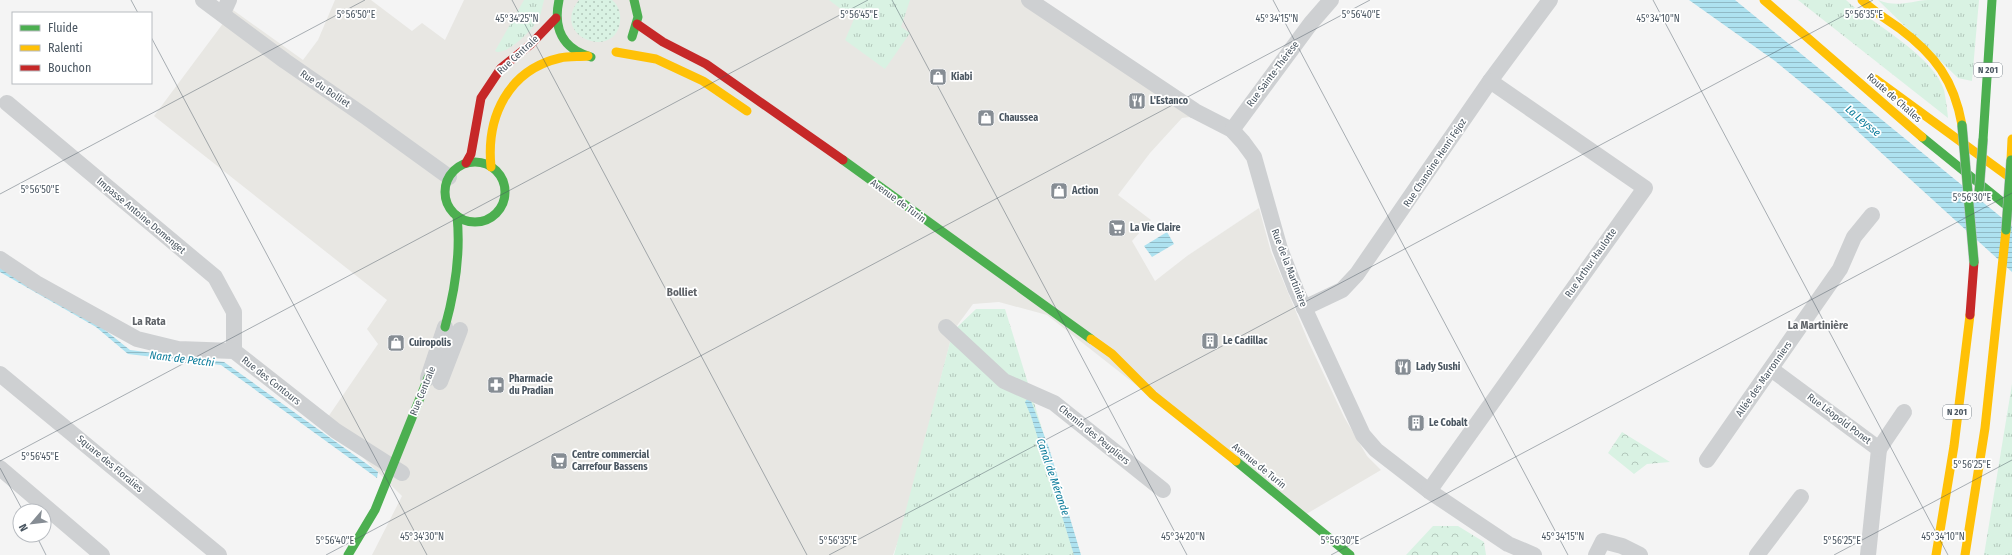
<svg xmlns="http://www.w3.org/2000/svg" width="2012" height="555" font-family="'Fira Sans Condensed',sans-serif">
<defs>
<pattern id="grass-tufts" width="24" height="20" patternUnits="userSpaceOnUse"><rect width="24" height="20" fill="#d9f2e3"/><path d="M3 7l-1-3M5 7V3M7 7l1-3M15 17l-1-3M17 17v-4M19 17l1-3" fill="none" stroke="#b2c7bb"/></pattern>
<pattern id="park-crowns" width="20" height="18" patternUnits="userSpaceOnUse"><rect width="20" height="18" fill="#d9f2e3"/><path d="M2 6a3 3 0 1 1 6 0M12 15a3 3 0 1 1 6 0" fill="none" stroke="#b2c7bb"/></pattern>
<pattern id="garden-dots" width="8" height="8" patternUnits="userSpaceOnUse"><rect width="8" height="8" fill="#d9f2e3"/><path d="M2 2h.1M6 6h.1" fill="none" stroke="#b2c7bb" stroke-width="1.8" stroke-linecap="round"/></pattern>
<pattern id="water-rules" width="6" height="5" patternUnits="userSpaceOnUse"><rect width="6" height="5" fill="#aee2f0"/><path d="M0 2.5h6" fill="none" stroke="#90bac6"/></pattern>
</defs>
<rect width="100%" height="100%" fill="#f4f4f4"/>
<polygon fill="#e8e7e3" points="335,0 371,0 412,31 422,23 445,40 464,0 1029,0 1190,117 1182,118 1171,130 1150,153 1118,195 1151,220 1132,241 1155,281 1187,256 1259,208 1271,252 1309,343 1344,417 1367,456 1381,470 1303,516 1047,315 999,302 973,304 953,331 901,533 893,555 372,555 402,496 336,431 328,417 378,344 367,329 387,300 154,116 233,10 303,60 318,40"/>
<g fill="url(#grass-tufts)">
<path d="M524 0H544C542 6 542 12 539 18 534 29 509 53 497 52L495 51Z"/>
<polygon points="829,0 910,0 901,27 910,33 885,69 845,40 854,19"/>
<path d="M1798 0H1846L1854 7C1879 26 1935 59 1944 90 1946 99 1947 109 1948 118Z"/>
<path d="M1878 0C1897 8 1910 1 1928 0 1945 0 1962 0 1979 0L1972 81 1958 78Z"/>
<polygon points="976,309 1005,309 1081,555 894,555 953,331"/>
<polygon points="2012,384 2012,555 1984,555"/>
</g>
<g fill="url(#park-crowns)">
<polygon points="1622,432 1670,462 1647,464 1634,474 1608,453"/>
<polygon points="1433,526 1458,526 1484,542 1486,555 1406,555"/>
</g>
<path fill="url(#garden-dots)" d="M579 0H612C619 6 621 14 620 22 615 61 549 37 579 0Z"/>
<g fill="url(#water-rules)">
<polygon points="1689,0 1735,0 2012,226 2012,272 1831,107 1775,61"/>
<polygon points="1167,232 1174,244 1152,257 1144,246"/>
<polygon points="0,268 96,323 130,350 224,362 378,472 377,478 221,365 128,354 96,327 0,272"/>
<polygon points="1027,399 1031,401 1049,448 1081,555 1074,555 1031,416 1025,402"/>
</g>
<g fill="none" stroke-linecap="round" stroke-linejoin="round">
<g stroke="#ced0d2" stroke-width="16">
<polyline points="203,0 285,61 366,117 449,177"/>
<polyline points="1029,0 1195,111 1232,130 1243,142 1254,157 1280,249 1296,290 1363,435 1376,450 1429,491 1508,544 1534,555"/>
<polyline points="223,13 229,0"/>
<polyline points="7,103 215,277 234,312 234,351"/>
<polyline points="1232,130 1311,23 1331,0"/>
<polyline points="0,259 36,283 137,339 178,349 234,351 336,431 402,473"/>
<polyline points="1304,308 1342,290 1357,274 1490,81 1550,0"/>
<polyline points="946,327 1004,381 1054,403 1163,490"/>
<polyline points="1771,369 1879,449 1868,555"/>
<polyline points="0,374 219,555"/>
<polyline points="428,378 445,327"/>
<polyline points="440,382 460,330"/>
<polyline points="1879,449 1904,412"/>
<polyline points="1707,460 1840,269 1854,237 1872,215"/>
<polyline points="0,468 102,555"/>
<polyline points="1429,491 1645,188 1490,81"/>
<polyline points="1596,555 1603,541 1622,546 1640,555"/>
<polyline points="1757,555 1801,497"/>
</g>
<g stroke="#4caf50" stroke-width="9">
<path d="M559 0C553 28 562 49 591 57"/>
<polyline points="632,37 638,17 634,0"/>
<polyline points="1922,137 2012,210"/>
<polyline points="1983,140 1992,0"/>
<polyline points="843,160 1091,339"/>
<circle cx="475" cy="192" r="30"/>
<path d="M445 327C455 291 461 254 457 216"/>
<polyline points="1236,461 1350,555"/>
<polyline points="348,555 375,510 428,378"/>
</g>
<g stroke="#ffc107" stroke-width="9">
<polyline points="1764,0 1922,137"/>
<path d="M1862 0C1873 11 1886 19 1899 28 1935 55 1954 80 1962 125"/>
<polyline points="616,52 656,59 703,81 747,111"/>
<polyline points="1875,79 2012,179"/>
<polyline points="2011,160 2012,139"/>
<path d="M491 167C486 117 508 70 560 58 569 56 579 57 588 56"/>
<polyline points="1091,339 1112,354 1153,395 1236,461"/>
<polyline points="1936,555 1954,446 1970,315"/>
<polyline points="1965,555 1985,428 2006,230"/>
</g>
<g stroke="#c62828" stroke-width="9">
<polyline points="637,24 663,42 706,64 843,160"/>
<polyline points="466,163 471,154 481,98 501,68 531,44 556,18"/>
<polyline points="1970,315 1974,262"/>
</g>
<defs>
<g id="fast-bridge">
<polyline points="1962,125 1974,262"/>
<polyline points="1979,193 1983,140"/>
<polyline points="2006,230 2011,160"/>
</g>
</defs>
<use href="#fast-bridge" stroke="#b9bec3" stroke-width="10" stroke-linecap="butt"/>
<use href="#fast-bridge" stroke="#4caf50" stroke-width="9"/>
</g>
<path fill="none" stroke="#4a5661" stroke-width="1" stroke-opacity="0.45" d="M131 0 138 13M512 0 807 555M892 0 1187 555M1273 0 1568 555M1653 0 1948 555M151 37 427 555M0 194 365 0M0 461 868 0M0 468 23 511M36 535 46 555M326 555 1370 0M829 555 1873 0M1331 555 2012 193M1834 555 2012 460"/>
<defs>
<symbol id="shop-square" viewBox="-11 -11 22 22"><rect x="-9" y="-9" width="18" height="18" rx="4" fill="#868d94" stroke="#fff"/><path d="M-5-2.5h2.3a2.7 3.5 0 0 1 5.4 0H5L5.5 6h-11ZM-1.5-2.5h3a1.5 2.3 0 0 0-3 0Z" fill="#fff"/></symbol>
<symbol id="restaurant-square" viewBox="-11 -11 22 22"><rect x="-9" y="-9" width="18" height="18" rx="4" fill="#868d94" stroke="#fff"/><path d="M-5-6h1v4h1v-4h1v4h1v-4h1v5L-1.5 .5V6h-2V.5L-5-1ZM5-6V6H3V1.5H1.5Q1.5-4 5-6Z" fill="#fff"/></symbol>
<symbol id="supermarket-square" viewBox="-11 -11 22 22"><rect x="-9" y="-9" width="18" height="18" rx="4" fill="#868d94" stroke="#fff"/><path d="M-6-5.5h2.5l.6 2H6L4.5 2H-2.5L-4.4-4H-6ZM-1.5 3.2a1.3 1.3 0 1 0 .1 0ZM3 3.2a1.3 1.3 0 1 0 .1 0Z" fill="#fff"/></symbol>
<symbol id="building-square" viewBox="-11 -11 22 22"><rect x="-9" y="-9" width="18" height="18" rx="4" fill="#868d94" stroke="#fff"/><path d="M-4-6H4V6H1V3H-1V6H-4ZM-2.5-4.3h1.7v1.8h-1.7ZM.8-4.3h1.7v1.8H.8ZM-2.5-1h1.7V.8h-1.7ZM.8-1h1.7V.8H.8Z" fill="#fff"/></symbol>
<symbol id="pharmacy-square" viewBox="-11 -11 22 22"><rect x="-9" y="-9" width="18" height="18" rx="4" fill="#868d94" stroke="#fff"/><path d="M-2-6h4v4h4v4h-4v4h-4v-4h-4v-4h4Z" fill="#fff"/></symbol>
</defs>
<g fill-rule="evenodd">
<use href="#shop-square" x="928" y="67" width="20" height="20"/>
<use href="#restaurant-square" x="1127" y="91" width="20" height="20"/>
<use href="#shop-square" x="976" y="108" width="20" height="20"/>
<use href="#shop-square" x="1049" y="181" width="20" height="20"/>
<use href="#supermarket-square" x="1107" y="218" width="20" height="20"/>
<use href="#building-square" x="1200" y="331" width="20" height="20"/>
<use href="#shop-square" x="386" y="333" width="20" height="20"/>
<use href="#restaurant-square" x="1393" y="357" width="20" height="20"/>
<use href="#pharmacy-square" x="486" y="375" width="20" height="20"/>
<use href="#building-square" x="1406" y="413" width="20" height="20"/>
<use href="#supermarket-square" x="549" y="451" width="20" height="20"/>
</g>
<g text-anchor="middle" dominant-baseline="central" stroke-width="3.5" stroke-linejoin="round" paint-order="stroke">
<g fill="#fff" stroke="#808990" stroke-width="1">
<rect x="1974" y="63" width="28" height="14" rx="3"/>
<rect x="1943" y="405" width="28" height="14" rx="3"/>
</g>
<g font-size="9" font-weight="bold" fill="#4a5661">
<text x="1988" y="70">N 201</text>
<text x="1957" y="412">N 201</text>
</g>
<g font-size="10" fill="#4a5661" stroke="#fff">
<text transform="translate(518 55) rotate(-43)">Rue Centrale</text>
<text transform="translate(1273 74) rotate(-53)">Rue Sainte-Thérèse</text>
<text transform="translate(325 89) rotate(34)">Rue du Bolliet</text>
<text transform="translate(1894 98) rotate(41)">Route de Challes</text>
<text transform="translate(1435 163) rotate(-56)">Rue Chanoine Henri Fejoz</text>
<text transform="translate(898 201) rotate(36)">Avenue de Turin</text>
<text transform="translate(141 216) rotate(40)">Impasse Antoine Domenget</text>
<text transform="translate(1591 263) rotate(-55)">Rue Arthur Haulotte</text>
<text transform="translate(1289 268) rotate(69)">Rue de la Martinière</text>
<text transform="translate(1764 379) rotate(-55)">Allée des Marronniers</text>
<text transform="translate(271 381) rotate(38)">Rue des Contours</text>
<text transform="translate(423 391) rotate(-68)">Rue Centrale</text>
<text transform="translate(1839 419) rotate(37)">Rue Léopold Ponet</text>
<text transform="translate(1094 435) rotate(39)">Chemin des Peupliers</text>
<text transform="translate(110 464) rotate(40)">Square des Floralies</text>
<text transform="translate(1259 466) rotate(39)">Avenue de Turin</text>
</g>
<g font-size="10" font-weight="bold" fill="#4a5661" stroke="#fff" text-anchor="start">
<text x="951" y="77">Kiabi</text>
<text x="1150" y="101">L'Estanco</text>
<text x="999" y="118">Chaussea</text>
<text x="1072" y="191">Action</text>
<text x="1130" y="228">La Vie Claire</text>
<text x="1223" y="341">Le Cadillac</text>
<text x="409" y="343">Cuiropolis</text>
<text x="1416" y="367">Lady Sushi</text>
<text x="509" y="379">Pharmacie<tspan x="509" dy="12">du Pradian</tspan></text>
<text x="1429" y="423">Le Cobalt</text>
<text x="572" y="455">Centre commercial<tspan x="572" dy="12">Carrefour Bassens</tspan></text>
</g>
<g font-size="11" font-style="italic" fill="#0c7c9b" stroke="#fff">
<text transform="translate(1863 121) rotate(40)">La Leysse</text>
<text transform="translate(182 359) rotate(7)">Nant de Petchi</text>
<text transform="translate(1053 477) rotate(71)">Canal de Mérande</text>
</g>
<g font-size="11" font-weight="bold" fill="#5f6368" stroke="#fff">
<text x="682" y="292">Bolliet</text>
<text x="149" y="321">La Rata</text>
<text x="1818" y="325">La Martinière</text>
</g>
</g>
<g font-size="10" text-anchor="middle" fill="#4a5661" stroke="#fff" stroke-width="3.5" stroke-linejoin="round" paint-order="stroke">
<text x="859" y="18">5°56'45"E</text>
<text x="356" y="18">5°56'50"E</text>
<text x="1361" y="18">5°56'40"E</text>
<text x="1864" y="18">5°56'35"E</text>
<text x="517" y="22">45°34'25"N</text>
<text x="1277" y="22">45°34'15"N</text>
<text x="1658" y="22">45°34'10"N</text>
<text x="40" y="193">5°56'50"E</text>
<text x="1972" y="201">5°56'30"E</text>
<text x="40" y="460">5°56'45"E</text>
<text x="1972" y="468">5°56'25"E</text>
<text x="422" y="540">45°34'30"N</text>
<text x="1183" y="540">45°34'20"N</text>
<text x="1563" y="540">45°34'15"N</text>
<text x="1943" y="540">45°34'10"N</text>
<text x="335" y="544">5°56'40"E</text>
<text x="838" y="544">5°56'35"E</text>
<text x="1340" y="544">5°56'30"E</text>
<text x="1842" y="544">5°56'25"E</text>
</g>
<rect x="12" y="12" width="140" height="72" fill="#ffffff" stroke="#b7bbc0"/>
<rect x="20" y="25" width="20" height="6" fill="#4caf50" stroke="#b7bbc0"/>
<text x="48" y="32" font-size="12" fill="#4a5661">Fluide</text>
<rect x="20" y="45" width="20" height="6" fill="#ffc107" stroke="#b7bbc0"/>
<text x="48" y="52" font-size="12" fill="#4a5661">Ralenti</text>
<rect x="20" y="65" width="20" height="6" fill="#c62828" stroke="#b7bbc0"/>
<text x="48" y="72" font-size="12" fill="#4a5661">Bouchon</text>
<g transform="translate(32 523) rotate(242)"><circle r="19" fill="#ffffff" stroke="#b7bbc0"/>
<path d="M0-3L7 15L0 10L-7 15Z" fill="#868d94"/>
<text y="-6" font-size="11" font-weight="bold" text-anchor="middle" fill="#4a5661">N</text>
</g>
</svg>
